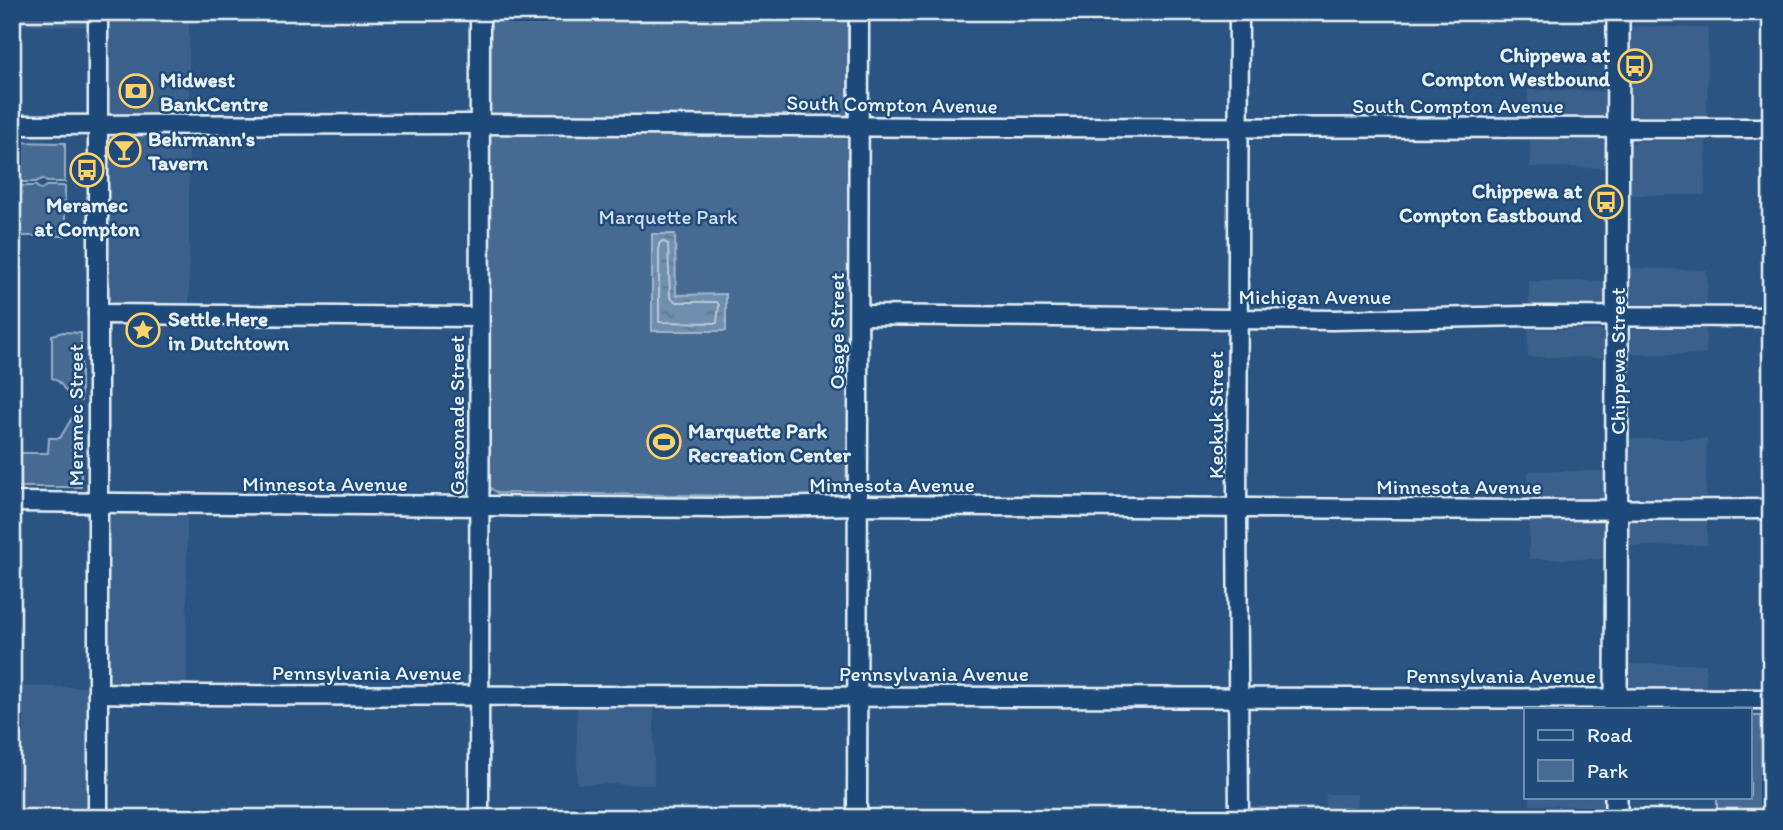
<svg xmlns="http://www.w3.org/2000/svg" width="1783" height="830" font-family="Itim,sans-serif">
<defs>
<pattern id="water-ripples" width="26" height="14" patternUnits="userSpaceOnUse" patternTransform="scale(1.75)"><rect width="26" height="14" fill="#708ead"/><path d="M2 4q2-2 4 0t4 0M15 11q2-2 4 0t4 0" fill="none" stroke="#61768a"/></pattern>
</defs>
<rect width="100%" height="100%" fill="#2b5482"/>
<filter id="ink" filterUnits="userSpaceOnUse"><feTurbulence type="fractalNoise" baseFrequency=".0143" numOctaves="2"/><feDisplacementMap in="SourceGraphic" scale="14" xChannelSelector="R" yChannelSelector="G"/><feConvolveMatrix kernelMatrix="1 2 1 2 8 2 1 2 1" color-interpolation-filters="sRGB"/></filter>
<g filter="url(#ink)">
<g fill="#3a608b">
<polygon points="12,12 189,12 189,304 116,305 109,299 109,27 12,25"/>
<polygon points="1630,26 1708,28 1707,117 1632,115 1630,110"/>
<polygon points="1528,90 1607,91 1606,117 1528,118"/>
<polygon points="1530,140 1600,140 1605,142 1607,147 1606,168 1530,167"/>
<polygon points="1636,141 1706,141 1705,195 1630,195 1630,151 1631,144"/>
<polygon points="1629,268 1707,270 1707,308 1634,307 1629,301"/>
<polygon points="1529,281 1605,281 1605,302 1600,308 1529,307"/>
<polygon points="1528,329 1602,330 1607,338 1607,358 1528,357"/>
<polygon points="1637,329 1706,329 1706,355 1628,354 1629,335 1632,330"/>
<polygon points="1628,439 1707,439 1706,497 1635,498 1631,496 1628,492"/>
<polygon points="1528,471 1607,471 1605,496 1601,498 1528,497"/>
<polygon points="116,513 187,514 187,686 117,686 112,685 108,680 110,519 112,514"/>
<polygon points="1529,519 1605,521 1605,559 1529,559"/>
<polygon points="1707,519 1707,545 1628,546 1629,522 1632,520"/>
<polygon points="1627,664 1706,664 1706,687 1631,687 1627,681"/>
<polygon points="12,687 87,687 86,818 12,818"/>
<polygon points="577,704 654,705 654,785 577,784"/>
<polygon points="1326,794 1357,794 1357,818 1247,818 1247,806 1325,807"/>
<polygon points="1530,797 1606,797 1606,807 1530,805"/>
</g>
<g fill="#476b93" stroke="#98aec6" stroke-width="2">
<polygon points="489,12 848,12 849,384 846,495 840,497 497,493 488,486"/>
<polygon points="12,142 65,143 65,182 47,182 43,179 36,182 12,182"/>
<polygon points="13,186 36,186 41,190 46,186 65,186 65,236 12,236"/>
<polygon points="63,332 81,333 81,401 73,401 59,382 52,378 52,335"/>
<polygon points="72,418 81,418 81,487 12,487 12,453 48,453 49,438 60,438"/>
<polygon points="1750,716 1771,716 1771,818 1717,818 1717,797 1750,797"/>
</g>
<polygon fill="url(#water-ripples)" stroke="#a0b6cb" stroke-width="2" points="652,234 675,234 676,295 726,294 726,331 652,331"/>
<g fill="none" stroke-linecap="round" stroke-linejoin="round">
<polygon stroke="#b8c9da" stroke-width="2" points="662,241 668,244 670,297 676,302 717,302 719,305 717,323 659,322 659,244"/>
<defs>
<g id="minor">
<polyline points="1239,12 1237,508 1239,818"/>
<polyline points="12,125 479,124 952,127 1771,128"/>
<polyline points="98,314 479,317"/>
<polyline points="859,315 1332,320 1526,316 1771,317"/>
<polyline points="12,502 715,508 859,505 1524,510 1771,509"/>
<polyline points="98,693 193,695 1771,699"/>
<polyline points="98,818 98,12"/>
<polyline points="479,818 480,12"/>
<polyline points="857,818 859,12"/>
</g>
<g id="major">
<polyline points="1616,709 1618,12"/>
<polyline points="1616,797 1616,818"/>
</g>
</defs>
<use href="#minor" stroke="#e8f1f8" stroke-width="23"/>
<use href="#major" stroke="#e8f1f8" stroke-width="26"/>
<use href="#minor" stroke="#1f4a7a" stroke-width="18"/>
<use href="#major" stroke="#1f4a7a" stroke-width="21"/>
</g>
</g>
<defs>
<symbol id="bus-ring" viewBox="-11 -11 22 22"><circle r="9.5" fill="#1f4a7a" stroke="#ffd166" stroke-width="1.5"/><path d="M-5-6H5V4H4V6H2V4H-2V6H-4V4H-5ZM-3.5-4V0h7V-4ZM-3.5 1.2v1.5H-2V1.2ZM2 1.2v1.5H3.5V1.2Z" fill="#ffd166"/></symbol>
<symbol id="bank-ring" viewBox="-11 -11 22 22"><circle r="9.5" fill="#1f4a7a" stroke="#ffd166" stroke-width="1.5"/><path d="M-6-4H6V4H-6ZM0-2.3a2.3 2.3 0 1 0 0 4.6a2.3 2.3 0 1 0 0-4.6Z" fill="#ffd166"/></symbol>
<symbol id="bar-ring" viewBox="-11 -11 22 22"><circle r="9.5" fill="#1f4a7a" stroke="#ffd166" stroke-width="1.5"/><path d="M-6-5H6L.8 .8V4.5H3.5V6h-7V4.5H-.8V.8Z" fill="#ffd166"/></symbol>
<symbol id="sight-ring" viewBox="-11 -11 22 22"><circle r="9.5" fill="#1f4a7a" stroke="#ffd166" stroke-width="1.5"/><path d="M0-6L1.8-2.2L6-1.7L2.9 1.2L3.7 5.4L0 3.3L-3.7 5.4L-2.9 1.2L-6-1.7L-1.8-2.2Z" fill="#ffd166"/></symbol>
<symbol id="stadium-ring" viewBox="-11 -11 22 22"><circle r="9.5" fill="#1f4a7a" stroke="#ffd166" stroke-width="1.5"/><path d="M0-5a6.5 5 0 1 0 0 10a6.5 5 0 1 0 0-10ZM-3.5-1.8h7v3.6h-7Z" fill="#ffd166"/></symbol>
</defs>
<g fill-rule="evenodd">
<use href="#bus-ring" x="1616" y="47" width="38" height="38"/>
<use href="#bank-ring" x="117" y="72" width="38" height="38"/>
<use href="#bar-ring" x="105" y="131" width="38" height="38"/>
<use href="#bus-ring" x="68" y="151" width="38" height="38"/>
<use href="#bus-ring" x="1587" y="183" width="38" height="38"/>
<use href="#sight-ring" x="124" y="311" width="38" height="38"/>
<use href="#stadium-ring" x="645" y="423" width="38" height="38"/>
</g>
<g text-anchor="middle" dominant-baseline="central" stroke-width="5" stroke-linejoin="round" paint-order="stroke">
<g font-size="21" font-weight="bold" fill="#e8f1f8" stroke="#1f4a7a" text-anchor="start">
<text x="1610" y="54" text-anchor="end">Chippewa at<tspan x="1610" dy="24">Compton Westbound</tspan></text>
<text x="160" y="79">Midwest<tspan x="160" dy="24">BankCentre</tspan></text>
<text x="148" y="138">Behrmann's<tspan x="148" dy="24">Tavern</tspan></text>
<text x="1582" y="190" text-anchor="end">Chippewa at<tspan x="1582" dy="24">Compton Eastbound</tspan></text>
<text x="87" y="204" text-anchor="middle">Meramec<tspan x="87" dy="24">at Compton</tspan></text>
<text x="168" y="318">Settle Here<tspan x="168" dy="24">in Dutchtown</tspan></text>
<text x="688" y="430">Marquette Park<tspan x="688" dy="24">Recreation Center</tspan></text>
</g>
<g font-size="21" fill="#e8f1f8" stroke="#1f4a7a">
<text transform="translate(892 104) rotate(1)">South Compton Avenue</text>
<text x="1458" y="105">South Compton Avenue</text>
<text x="1315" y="296">Michigan Avenue</text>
<text transform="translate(836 331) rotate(-90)">Osage Street</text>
<text transform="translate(1617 361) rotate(-90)">Chippewa Street</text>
<text transform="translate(75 415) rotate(-90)">Meramec Street</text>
<text transform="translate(456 415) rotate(-90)">Gasconade Street</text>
<text transform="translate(1215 415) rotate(-90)">Keokuk Street</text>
<text x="325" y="483">Minnesota Avenue</text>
<text x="892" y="484">Minnesota Avenue</text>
<text x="1459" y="486">Minnesota Avenue</text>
<text x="367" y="672">Pennsylvania Avenue</text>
<text x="934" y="673">Pennsylvania Avenue</text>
<text x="1501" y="675">Pennsylvania Avenue</text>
</g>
<g font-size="21" fill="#d0dde9" stroke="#1f4a7a">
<text x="668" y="216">Marquette Park</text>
</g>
</g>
<rect width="1783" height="830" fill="none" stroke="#1f4a7a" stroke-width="42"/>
<rect x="21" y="21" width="1741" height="788" fill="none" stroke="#e8f1f8" stroke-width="2.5" filter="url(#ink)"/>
<rect x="1524" y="708" width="228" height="91" fill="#1f4a7a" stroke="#6f8dac" stroke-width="2"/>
<rect x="1538" y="730" width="35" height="10" fill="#1f4a7a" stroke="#6f8dac" stroke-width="2"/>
<text x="1587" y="742" font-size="21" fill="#e8f1f8">Road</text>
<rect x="1538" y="760" width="35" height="21" fill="#476b93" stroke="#6f8dac" stroke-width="2"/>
<text x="1587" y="778" font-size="21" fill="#e8f1f8">Park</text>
</svg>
